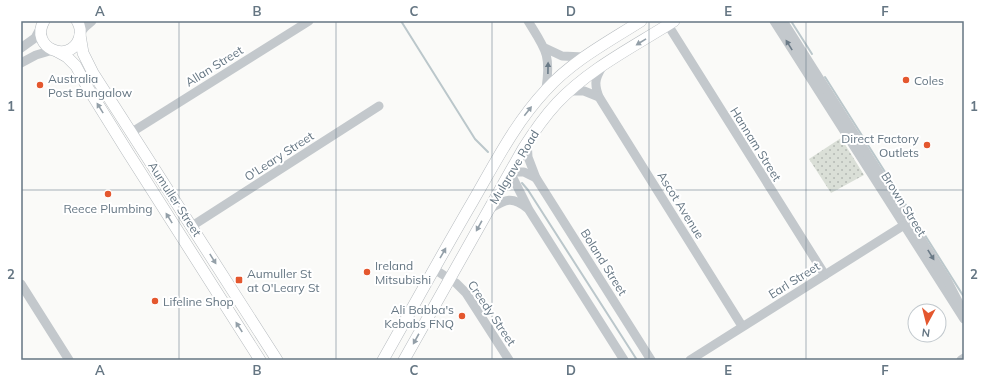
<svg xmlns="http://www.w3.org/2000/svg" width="985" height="381" font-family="Mulish,sans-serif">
<defs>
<pattern id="park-dots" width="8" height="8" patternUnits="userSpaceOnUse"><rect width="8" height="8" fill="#dadfd7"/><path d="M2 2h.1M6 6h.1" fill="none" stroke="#b4b9b4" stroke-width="1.8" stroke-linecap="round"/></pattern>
</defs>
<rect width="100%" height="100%" fill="#fafaf8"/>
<polygon fill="url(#park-dots)" points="841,138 864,175 831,193 809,159"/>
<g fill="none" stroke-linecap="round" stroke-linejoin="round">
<g stroke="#bbc7cb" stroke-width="2">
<polyline points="401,21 475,139 488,152"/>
<polyline points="791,21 812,54"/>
<polyline points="825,77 964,297"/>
<polyline points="522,183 528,190 637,360"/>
</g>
<defs>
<g id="major">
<path d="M44 21C29 47 69 65 79 39 81 33 81 27 77 21"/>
<polyline points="80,35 83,53 93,73 277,360"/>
<polyline points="58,52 67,57 76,66 86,85 127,151 260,360"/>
<path d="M383 360C413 307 442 254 473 201 495 163 515 123 546 90 572 61 608 42 641 21"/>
<path d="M404 360 523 149C533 133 544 117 557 103 590 68 635 46 674 21"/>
</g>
</defs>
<use href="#major" stroke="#b5babe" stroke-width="12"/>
<g stroke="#c3c8cc" stroke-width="9">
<path d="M528 21C546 50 551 54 546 89"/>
<polyline points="774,21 964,319"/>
<polyline points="783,21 947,280 960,305"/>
<polyline points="668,25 825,275"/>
<polyline points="80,33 85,27 92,21"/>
<polyline points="21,48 35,38 41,27"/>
<polyline points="545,48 562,56 584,57"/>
<polyline points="21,63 36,55 53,50"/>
<path d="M602 67C595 79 594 84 599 97L742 326"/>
<polyline points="569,91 584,91 599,97"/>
<polyline points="132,132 309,21"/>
<polyline points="527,141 528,157 536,178 651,360"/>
<polyline points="536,178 524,172 510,172 529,210 624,360"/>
<path d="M488 210C505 200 511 195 527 208"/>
<polyline points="192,226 379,106"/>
<polyline points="434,269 456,283 466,293 509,360"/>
<polyline points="21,284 69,360"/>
<polyline points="690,360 909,222"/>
<polyline points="961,360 964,358"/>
</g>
<use href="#major" stroke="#fff" stroke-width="11"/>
</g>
<defs><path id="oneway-solid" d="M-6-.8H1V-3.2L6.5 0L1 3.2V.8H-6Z"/></defs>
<g fill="#939fa8">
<use href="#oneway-solid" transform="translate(641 42) rotate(148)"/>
<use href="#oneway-solid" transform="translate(100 108) rotate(-122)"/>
<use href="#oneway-solid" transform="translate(528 111) rotate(-52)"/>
<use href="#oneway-solid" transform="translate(169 218) rotate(-122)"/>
<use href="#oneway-solid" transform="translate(479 226) rotate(119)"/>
<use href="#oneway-solid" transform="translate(443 253) rotate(-60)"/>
<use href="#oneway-solid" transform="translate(213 259) rotate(58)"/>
<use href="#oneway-solid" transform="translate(239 327) rotate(-123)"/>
<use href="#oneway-solid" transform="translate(416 339) rotate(119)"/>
</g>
<g fill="#6a7a87">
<use href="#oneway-solid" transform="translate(789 45) rotate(-122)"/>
<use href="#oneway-solid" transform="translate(548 68) rotate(-89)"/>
<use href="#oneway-solid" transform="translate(931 255) rotate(58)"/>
</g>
<path fill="none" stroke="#657683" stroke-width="1" stroke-opacity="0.55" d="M179 21V360M336 21V360M492 21V360M649 21V360M806 21V360M21 190H964"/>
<g fill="#e4572e" stroke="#fff" stroke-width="1.5">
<circle cx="906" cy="80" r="4"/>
<circle cx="40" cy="85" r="4"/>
<circle cx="927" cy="145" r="4"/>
<circle cx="108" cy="194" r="4"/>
<circle cx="367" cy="272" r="4"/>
<rect x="235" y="276" width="8" height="8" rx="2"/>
<circle cx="155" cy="301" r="4"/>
<circle cx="462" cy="316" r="4"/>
</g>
<g text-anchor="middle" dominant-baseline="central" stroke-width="4" stroke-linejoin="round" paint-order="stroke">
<g font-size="12" fill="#657683" stroke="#fff">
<text transform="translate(214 66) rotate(-32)">Allan Street</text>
<text transform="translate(756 144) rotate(58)">Hannam Street</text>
<text transform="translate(279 156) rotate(-33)">O'Leary Street</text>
<text transform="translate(514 167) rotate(-59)">Mulgrave Road</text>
<text transform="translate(175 199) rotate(57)">Aumuller Street</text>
<text transform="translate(904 204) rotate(58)">Brown Street</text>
<text transform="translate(681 205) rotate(58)">Ascot Avenue</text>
<text transform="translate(604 262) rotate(58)">Boland Street</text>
<text transform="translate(794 280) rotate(-32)">Earl Street</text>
<text transform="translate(492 313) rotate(56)">Creedy Street</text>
</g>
<g font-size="12" fill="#657683" stroke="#fff" text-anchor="start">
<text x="48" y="78">Australia<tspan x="48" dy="14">Post Bungalow</tspan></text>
<text x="914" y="80">Coles</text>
<text x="919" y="138" text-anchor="end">Direct Factory<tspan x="919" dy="14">Outlets</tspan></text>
<text x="108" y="208" text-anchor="middle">Reece Plumbing</text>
<text x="375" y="265">Ireland<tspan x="375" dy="14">Mitsubishi</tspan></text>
<text x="247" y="273">Aumuller St<tspan x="247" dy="14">at O'Leary St</tspan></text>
<text x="163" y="301">Lifeline Shop</text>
<text x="454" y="309" text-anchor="end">Ali Babba's<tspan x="454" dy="14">Kebabs FNQ</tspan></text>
</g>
</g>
<rect width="985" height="381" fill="none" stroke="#ffffff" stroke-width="44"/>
<g transform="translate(927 323) rotate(187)"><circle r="19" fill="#ffffff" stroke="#c1c8cd"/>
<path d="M0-3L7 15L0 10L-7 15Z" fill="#e4572e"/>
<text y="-6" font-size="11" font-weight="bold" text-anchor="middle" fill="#657683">N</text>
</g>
<rect x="22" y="22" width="941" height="337" fill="none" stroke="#657683" stroke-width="1.5"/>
<g font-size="13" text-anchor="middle" font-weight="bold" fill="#657683">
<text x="100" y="16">A</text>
<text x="257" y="16">B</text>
<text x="414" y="16">C</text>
<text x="571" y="16">D</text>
<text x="728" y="16">E</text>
<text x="885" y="16">F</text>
<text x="11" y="111">1</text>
<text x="974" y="111">1</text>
<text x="11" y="279">2</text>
<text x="974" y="279">2</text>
<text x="100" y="375">A</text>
<text x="257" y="375">B</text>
<text x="414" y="375">C</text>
<text x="571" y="375">D</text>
<text x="728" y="375">E</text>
<text x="885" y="375">F</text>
</g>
</svg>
